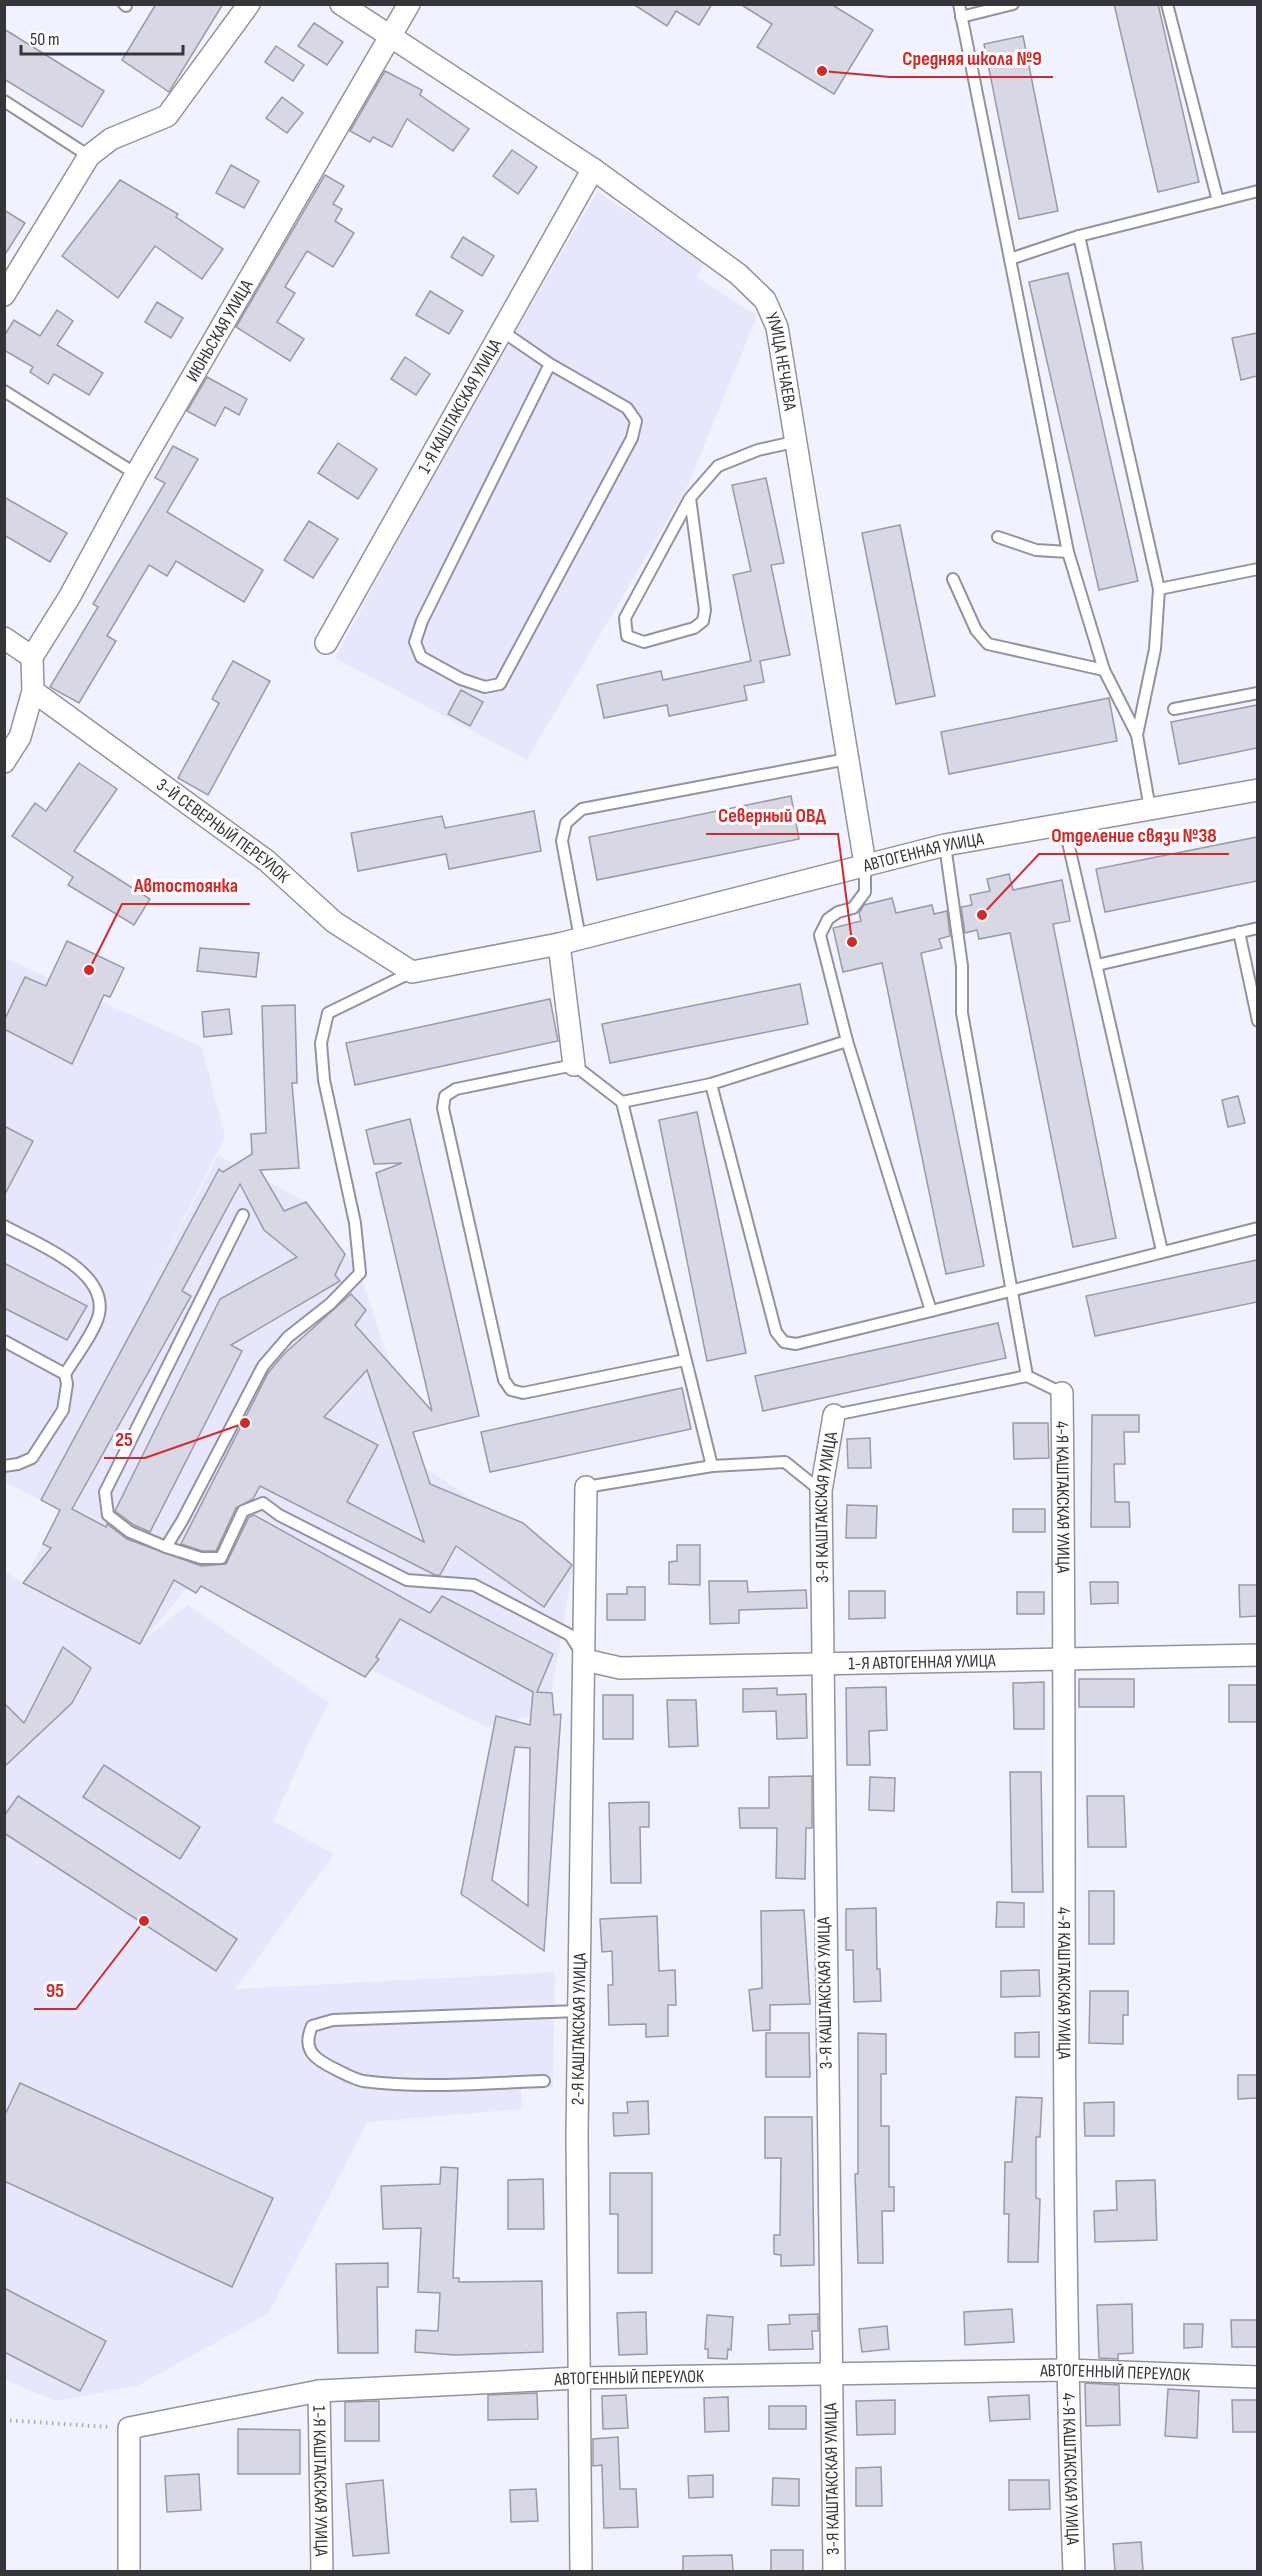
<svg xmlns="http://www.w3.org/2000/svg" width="1262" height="2576" font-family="'Sofia Sans Condensed',sans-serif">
<rect width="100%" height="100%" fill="#f1f2ff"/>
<g fill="#e6e7fc">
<polygon points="597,192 705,261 697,277 757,316 689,483 527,760 335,658 457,431"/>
<polygon points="5,958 202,1047 225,1137 138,1310 218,1155 306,1202 360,1273 424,1467 573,1567 548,1712 487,1727 192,1582 143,1640 188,1605 328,1702 273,1821 334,1854 235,1989 555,1972 553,2087 521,2090 522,2109 367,2122 269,2313 137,2386 56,2401 5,2380 4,1571 23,1583 60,1510 5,1482"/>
</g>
<g fill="#d8d8e5" stroke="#9a9aa6" stroke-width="1.5" fill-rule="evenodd">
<polygon points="156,4 223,4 169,92 122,60"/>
<polygon points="633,4 712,4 699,25 676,11 667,26"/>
<polygon points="740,4 831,4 873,30 834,94 757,47 772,24"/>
<polygon points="1114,4 1158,4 1199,182 1158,192"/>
<polygon points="314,23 343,42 327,65 298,46"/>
<polygon points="4,29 104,91 82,127 4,79"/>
<polygon points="1023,36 1058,211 1019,219 984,44"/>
<polygon points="276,46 304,65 293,81 265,62"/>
<polygon points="385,71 422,90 420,95 469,129 453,151 407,119 392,147 373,137 370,142 350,131"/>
<polygon points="282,97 303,113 287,133 266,118"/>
<polygon points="512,150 537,167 518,194 493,176"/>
<polygon points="231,165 259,181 244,208 216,193"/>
<polygon points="325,175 344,186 333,204 342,209 335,221 354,233 333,267 307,251 285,287 295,293 277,322 304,339 290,361 236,327"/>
<polygon points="120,180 178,214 176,217 223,249 202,279 155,246 118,298 62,256"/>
<polygon points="4,210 25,223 4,256"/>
<polygon points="463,237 494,256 482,276 451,257"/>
<polygon points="1068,273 1138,581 1099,590 1029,282"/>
<polygon points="430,291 463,311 449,334 416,315"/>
<polygon points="157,302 183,318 171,338 145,322"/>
<polygon points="57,310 73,321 57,345 103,373 89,395 54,374 48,384 30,372 33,367 4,350 4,336 14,320 40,336"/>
<polygon points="1257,333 1257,376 1241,380 1232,338"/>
<polygon points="405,357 430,374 416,395 391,379"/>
<polygon points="207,377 247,399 239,415 225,407 215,426 187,411"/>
<polygon points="338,443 377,469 358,499 318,473"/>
<polygon points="173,446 198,459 167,512 263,570 244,602 176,561 167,576 149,565 107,636 116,641 79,703 50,687 98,607 93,604 165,483 155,478"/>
<polygon points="766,478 784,563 771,565 790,655 760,661 764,682 744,686 747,700 669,716 667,705 604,718 597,685 661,671 663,680 751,661 733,575 751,571 732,485"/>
<polygon points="4,497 67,533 50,562 4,535"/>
<polygon points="309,521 338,539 313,578 284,560"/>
<polygon points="900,525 935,696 896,704 862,533"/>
<polygon points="233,661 270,681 208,795 178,778 219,703 212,699"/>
<polygon points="461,690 483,702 470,726 448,714"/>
<polygon points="1109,698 1117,741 949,774 941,732"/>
<polygon points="1257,705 1257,748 1179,764 1171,722"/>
<polygon points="79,763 117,789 74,851 150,899 134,925 68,885 73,877 12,836 35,803 46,811"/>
<polygon points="791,796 799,839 597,880 589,837"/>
<polygon points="534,811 541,851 449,869 446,854 358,871 351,833 442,816 445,828"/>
<polygon points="1257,837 1257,881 1105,912 1096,869"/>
<polygon points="1009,874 1013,890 1062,880 1070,921 1053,924 1116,1238 1073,1247 1010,933 979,939 977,930 965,933 961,907 972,905 970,895 990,891 987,879"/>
<polygon points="892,898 896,913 932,905 934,914 947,911 950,936 939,939 942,948 921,953 984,1266 946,1274 882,963 843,972 833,928 861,921 859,913 864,905"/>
<polygon points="67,941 124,968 110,997 104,995 72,1064 4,1029 4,1021 25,977 46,986"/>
<polygon points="200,948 259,953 256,977 197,971"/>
<polygon points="800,984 808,1024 610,1063 602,1024"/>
<polygon points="550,999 558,1041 355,1085 346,1043"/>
<path d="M295 1005 297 1083H292L299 1168 260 1170 284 1211 306 1202 345 1254 335 1275 340 1281 231 1345 242 1351 150 1532 134 1525 115 1511 220 1299 297 1257 264 1230 240 1184 182 1291 191 1296 72 1509 106 1527 107 1524 127 1539 201 1566 226 1564 249 1517 254 1515 430 1613 442 1596 553 1654 537 1692 552 1693 554 1715 561 1714 544 1951 461 1894 496 1716 530 1725 533 1692 400 1619 376 1657 379 1659 365 1677 201 1586 196 1593 174 1580 140 1644 23 1583 51 1548 43 1544 60 1510 41 1500 219 1169 223 1172 252 1154 251 1134 266 1133 262 1006ZM515 1747 530 1748 528 1906 492 1880Z"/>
<polygon points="229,1009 232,1034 204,1037 202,1012"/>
<polygon points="1238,1096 1245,1123 1228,1127 1222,1100"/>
<polygon points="697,1112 746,1353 707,1361 659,1120"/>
<path d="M410 1119 479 1416 413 1432 430 1484 523 1523 572 1565 544 1607 456 1546 440 1575H435L260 1486 253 1499 236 1508 216 1551H202L181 1544 268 1373 284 1354 351 1294 366 1310 355 1325 432 1411 376 1173 402 1163 374 1164 366 1130ZM367 1370 389 1436 424 1542 347 1502 378 1445 324 1417Z"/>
<polygon points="4,1126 33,1141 4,1196"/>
<polygon points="1257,1260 1257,1302 1095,1336 1086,1296"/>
<polygon points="4,1263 87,1306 67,1340 4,1308"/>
<polygon points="998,1323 1006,1358 763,1411 755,1376"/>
<polygon points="682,1388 691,1429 490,1472 481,1432"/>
<polygon points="1092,1415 1139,1415 1139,1432 1124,1432 1125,1464 1114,1464 1115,1502 1129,1502 1130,1527 1091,1527"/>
<polygon points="1013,1423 1048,1423 1049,1458 1014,1459"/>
<polygon points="870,1438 871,1468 848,1468 847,1439"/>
<polygon points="847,1505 877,1506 876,1538 846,1538"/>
<rect x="1013" y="1509" width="32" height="23"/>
<polygon points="677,1545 700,1545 700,1585 669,1584 669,1562 677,1561"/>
<polygon points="709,1581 747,1581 748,1592 806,1590 807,1608 739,1610 739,1623 710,1624"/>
<polygon points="1090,1582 1118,1582 1118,1603 1091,1604"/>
<polygon points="1239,1585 1257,1585 1257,1616 1240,1617"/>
<polygon points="627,1587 645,1587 645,1620 607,1620 607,1594 627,1594"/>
<polygon points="849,1591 885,1591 885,1618 849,1619"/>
<rect x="1017" y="1592" width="27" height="22"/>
<polygon points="63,1647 91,1668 72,1703 4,1767 4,1703 24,1723"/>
<rect x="1079" y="1679" width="55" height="28"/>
<polygon points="1044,1682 1044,1729 1014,1729 1013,1683"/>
<rect x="1229" y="1685" width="28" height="37"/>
<polygon points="886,1687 887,1730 869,1731 870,1765 847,1765 846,1688"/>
<polygon points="777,1688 777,1695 806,1694 807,1738 777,1739 776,1711 743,1712 743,1689"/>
<rect x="603" y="1695" width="30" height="44"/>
<polygon points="667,1700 696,1700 698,1746 669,1747"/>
<polygon points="104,1765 200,1827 180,1859 83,1797"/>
<polygon points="1010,1772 1041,1772 1043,1892 1012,1892"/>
<polygon points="812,1776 812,1828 806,1828 805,1879 776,1878 777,1828 740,1828 739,1808 769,1808 769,1777"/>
<polygon points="870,1777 895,1778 894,1811 869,1810"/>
<polygon points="18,1796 237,1939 216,1971 4,1833 4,1816"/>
<polygon points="1087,1796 1124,1796 1126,1847 1088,1847"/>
<polygon points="649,1802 649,1827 640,1827 641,1883 611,1883 609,1803"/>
<rect x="1089" y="1891" width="25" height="53"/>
<polygon points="997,1902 1024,1903 1024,1927 996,1927"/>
<polygon points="876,1908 877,1969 880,1969 881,2001 854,2002 853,1950 846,1950 846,1909"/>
<polygon points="804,1910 810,2004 770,2005 770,2030 753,2031 749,1990 762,1988 761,1911"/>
<polygon points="657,1916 659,1971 675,1970 676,2005 668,2005 668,2036 646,2037 646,2024 609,2025 608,1985 613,1985 612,1951 602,1952 600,1919"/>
<polygon points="1039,1970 1040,1996 1001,1997 1001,1971"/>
<polygon points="1090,1991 1128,1991 1128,2015 1123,2015 1123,2044 1089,2043"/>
<polygon points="1039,2032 1039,2057 1015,2057 1015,2033"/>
<polygon points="766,2033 809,2033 810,2077 766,2077"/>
<polygon points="858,2033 886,2034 886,2074 881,2074 881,2126 889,2126 889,2187 894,2187 894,2211 882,2211 883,2263 858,2263 855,2174 858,2174"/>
<polygon points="1238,2075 1257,2075 1257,2098 1238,2099"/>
<polygon points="20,2083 273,2198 232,2287 4,2181 4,2117"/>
<polygon points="1016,2097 1042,2098 1040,2137 1036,2137 1036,2198 1040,2199 1038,2262 1008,2262 1009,2214 1004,2214 1005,2162 1012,2162"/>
<polygon points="648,2101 649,2134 614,2136 613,2113 628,2113 627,2102"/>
<polygon points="1114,2102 1114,2136 1085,2136 1084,2103"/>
<polygon points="765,2117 812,2117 814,2265 781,2266 781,2255 774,2254 774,2235 780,2235 781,2158 765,2158"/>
<polygon points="441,2167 458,2168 453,2278 459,2278 459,2282 542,2281 543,2352 455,2355 415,2352 416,2330 438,2331 440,2293 418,2292 421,2228 383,2229 381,2186 440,2184"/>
<polygon points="610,2173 652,2173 652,2273 618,2273 618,2214 610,2214"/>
<polygon points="543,2179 544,2229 508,2229 508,2180"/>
<polygon points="1155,2180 1157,2240 1095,2242 1094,2211 1117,2210 1116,2181"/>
<polygon points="388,2263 388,2287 377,2287 378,2353 338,2353 336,2264"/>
<polygon points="4,2288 106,2341 80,2391 4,2352"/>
<polygon points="1132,2304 1133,2353 1118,2354 1118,2359 1099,2358 1097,2305"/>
<polygon points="1012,2309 1014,2342 965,2345 964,2312"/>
<polygon points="646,2312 647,2354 619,2355 617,2313"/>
<polygon points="818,2314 818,2331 812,2331 813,2349 769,2350 768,2325 790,2324 789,2315"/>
<polygon points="707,2315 733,2317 731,2350 728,2349 727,2359 708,2358 708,2349 705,2349"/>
<polygon points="1231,2320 1257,2320 1257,2347 1232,2347"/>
<polygon points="1184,2324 1203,2324 1202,2347 1184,2348"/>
<polygon points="887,2326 889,2349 862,2352 859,2329"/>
<polygon points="1085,2383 1119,2385 1120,2425 1086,2426"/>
<polygon points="1168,2389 1199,2391 1197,2438 1165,2436"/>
<polygon points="537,2393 538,2419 488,2420 488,2395"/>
<polygon points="626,2395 628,2428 603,2429 602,2396"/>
<polygon points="1029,2395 1030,2419 990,2421 988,2397"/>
<polygon points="728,2397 729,2431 705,2432 704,2398"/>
<polygon points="895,2400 895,2434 857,2435 856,2401"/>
<polygon points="1232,2400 1257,2400 1257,2432 1233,2432"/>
<polygon points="379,2401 379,2441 345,2441 345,2402"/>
<rect x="769" y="2406" width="37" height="23"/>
<polygon points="238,2429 300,2430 300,2474 238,2474"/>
<polygon points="618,2437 620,2489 636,2489 638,2527 604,2528 602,2465 593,2466 593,2439"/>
<polygon points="881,2467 882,2506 856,2506 856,2468"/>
<polygon points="199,2474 201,2510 167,2512 165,2476"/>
<polygon points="713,2475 713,2497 689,2498 688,2476"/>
<polygon points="773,2478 799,2479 799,2506 772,2505"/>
<polygon points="383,2480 389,2553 353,2556 346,2484"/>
<polygon points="1009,2480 1049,2480 1050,2509 1009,2510"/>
<polygon points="536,2489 538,2521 511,2522 510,2490"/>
<polygon points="1141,2542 1143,2571 1115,2571 1113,2544"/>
<rect x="771" y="2550" width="32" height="21"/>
<polygon points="732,2555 733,2571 683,2571 683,2556"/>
</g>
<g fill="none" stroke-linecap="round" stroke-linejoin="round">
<defs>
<g id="lane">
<polyline points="124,4 126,6"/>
<polyline points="959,4 1010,259 1079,236 1258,191"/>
<polyline points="1167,4 1218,201"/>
<polyline points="961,17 1013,4"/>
<polyline points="4,101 89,156"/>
<polyline points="1079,236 1159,589 1155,649 1137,735 1150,809"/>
<polyline points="1010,259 1068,552 1104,670 1137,735"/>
<polyline points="502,331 550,364 422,621 415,642 421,657 461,679 485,687 500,684 632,438 636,421 627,408 550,364"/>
<polyline points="4,391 136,474"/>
<polyline points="690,498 625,618 627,636 644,642 694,628 703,621 705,610 690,498 718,466 758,450 794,442"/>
<polyline points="998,537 1036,550 1068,552"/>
<polyline points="953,579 976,630 988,644 1104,670"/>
<polyline points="1159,589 1258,569"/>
<polyline points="1174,709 1258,693"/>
<polyline points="1064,825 1162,1251"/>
<polyline points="945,845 962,966 962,1013 1027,1376"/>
<polyline points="1239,932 1258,1021"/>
<polyline points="580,938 562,841 566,823 582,809 847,759"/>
<polyline points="1097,965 1258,928"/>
<polyline points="711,1084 776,1332 784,1342 796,1344 931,1311 847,1041"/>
<polyline points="622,1102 712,1466"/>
<polyline points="243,1215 105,1492 108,1515 130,1532 166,1547 182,1521 263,1366 288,1337 330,1304 360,1273 355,1223 324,1080 321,1043 328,1013 412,972"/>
<path d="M4 1226C35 1243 108 1270 99 1314 96 1330 74 1359 65 1374"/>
<polyline points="931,1311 1258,1228"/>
<polyline points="4,1341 65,1374 67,1384 63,1410 32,1458 18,1464 4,1466"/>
<polyline points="685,1360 523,1393 511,1390 504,1380 443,1108 445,1096 456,1089 574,1065 622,1102 711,1084 847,1041 820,935 828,919 838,912 853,908 865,892 865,864"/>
<polyline points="834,1415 1027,1376 1062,1393"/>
<polyline points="586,1487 712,1466 785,1462 821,1491"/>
<polyline points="166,1547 201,1558 221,1558 243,1511 263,1503 279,1515 407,1580 474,1585 570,1635 580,1651"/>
<path d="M544 2081C484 2083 422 2089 363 2081 354 2079 345 2074 337 2070 316 2060 301 2051 312 2026L333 2020 579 2011"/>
</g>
<g id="street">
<path id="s1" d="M341 4 593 169 738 274 765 300 777 327 865 864"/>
<polyline points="4,295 89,156 111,139 167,116 249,4"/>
<polyline points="4,638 32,657"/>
<path id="s2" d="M326 643 593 169"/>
<path id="s3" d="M33 691 267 861 334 922 412 972 559 944 945 845 1258 790"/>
<path id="s4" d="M4 762 20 737 33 691 32 657 70 596 136 474 409 4"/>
<polyline points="559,944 574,1065"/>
<path id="s5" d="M1062 1393C1067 1786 1059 2179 1074 2572"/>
<path id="s6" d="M585 1660 620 1668 1258 1655"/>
<path id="s7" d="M319 2391 322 2572"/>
<path id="s8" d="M129 2572V2428L319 2391 578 2378 1066 2370 1258 2377"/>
<path id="s9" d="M581 2572 577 2135 586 1487"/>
<path id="s10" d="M834 2572 821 1491 834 1415"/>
</g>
</defs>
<use href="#lane" stroke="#9393a0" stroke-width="14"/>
<use href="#street" stroke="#9393a0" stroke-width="24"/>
<polyline stroke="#abacb6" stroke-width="4" stroke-dasharray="1.5 4.5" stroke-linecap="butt" points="4,2420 108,2427"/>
<use href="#lane" stroke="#fff" stroke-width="10"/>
<use href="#street" stroke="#fff" stroke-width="21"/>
</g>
<g text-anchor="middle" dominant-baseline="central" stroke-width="6" stroke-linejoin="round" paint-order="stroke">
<g font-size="18" fill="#35353a" stroke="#fff">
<text stroke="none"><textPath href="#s4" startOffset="488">ИЮНЬСКАЯ УЛИЦА</textPath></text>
<text stroke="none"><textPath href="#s1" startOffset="582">УЛИЦА НЕЧАЕВА</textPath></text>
<text stroke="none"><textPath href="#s2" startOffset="272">1-Я КАШТАКСКАЯ УЛИЦА</textPath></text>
<text stroke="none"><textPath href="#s3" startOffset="236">3-Й СЕВЕРНЫЙ ПЕРЕУЛОК</textPath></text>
<text stroke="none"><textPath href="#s3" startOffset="998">АВТОГЕННАЯ УЛИЦА</textPath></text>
<text stroke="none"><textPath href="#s5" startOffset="104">4-Я КАШТАКСКАЯ УЛИЦА</textPath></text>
<text stroke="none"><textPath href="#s10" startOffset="1065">3-Я КАШТАКСКАЯ УЛИЦА</textPath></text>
<text stroke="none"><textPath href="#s6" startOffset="338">1-Я АВТОГЕННАЯ УЛИЦА</textPath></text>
<text stroke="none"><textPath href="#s5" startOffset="590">4-Я КАШТАКСКАЯ УЛИЦА</textPath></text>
<text transform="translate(825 1993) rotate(-91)">3-Я КАШТАКСКАЯ УЛИЦА</text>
<text stroke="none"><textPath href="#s9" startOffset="543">2-Я КАШТАКСКАЯ УЛИЦА</textPath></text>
<text stroke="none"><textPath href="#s8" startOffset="1134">АВТОГЕННЫЙ ПЕРЕУЛОК</textPath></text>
<text stroke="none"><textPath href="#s8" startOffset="648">АВТОГЕННЫЙ ПЕРЕУЛОК</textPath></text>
<text stroke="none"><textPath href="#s5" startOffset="1076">4-Я КАШТАКСКАЯ УЛИЦА</textPath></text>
<text transform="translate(832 2479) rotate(-91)">3-Я КАШТАКСКАЯ УЛИЦА</text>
<text stroke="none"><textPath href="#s7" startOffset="90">1-Я КАШТАКСКАЯ УЛИЦА</textPath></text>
</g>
</g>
<path fill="none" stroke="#d62828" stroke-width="2" d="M822 71L890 77H1053M852 942L838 834H706M982 915L1039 854H1229M89 970L122 904H250M245 1423L145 1458H104M144 1921L76 2009H34"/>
<g fill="#d62828" stroke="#fff" stroke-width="2">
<circle cx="822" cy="71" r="6"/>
<circle cx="852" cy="942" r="6"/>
<circle cx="982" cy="915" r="6"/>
<circle cx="89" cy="970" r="6"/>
<circle cx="245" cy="1423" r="6"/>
<circle cx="144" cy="1921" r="6"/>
</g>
<g font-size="20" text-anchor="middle" font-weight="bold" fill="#d62828" stroke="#fff" stroke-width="6" stroke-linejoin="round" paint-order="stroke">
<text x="972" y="65">Средняя школа №9</text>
<text x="772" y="822">Северный ОВД</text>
<text x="1134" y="842">Отделение связи №38</text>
<text x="186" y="892">Автостоянка</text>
<text x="124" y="1446">25</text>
<text x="55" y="1997">95</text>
</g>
<rect width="1262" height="2576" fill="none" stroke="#35353a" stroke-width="12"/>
<path d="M21 45v9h162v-9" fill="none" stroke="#35353a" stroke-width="3"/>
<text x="30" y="45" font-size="18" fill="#35353a" stroke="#ffffff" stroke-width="4.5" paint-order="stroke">50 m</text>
</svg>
